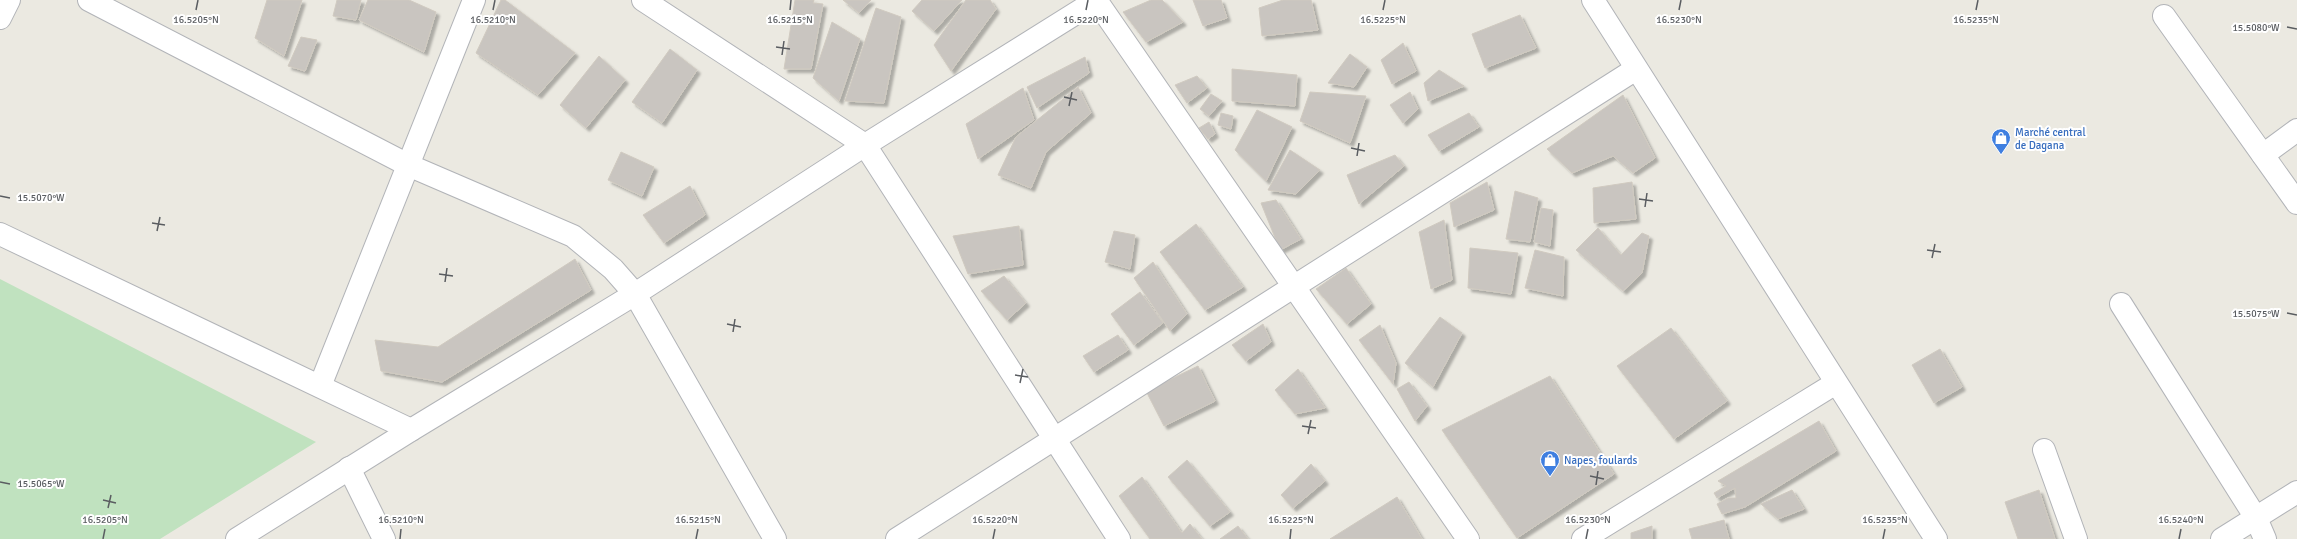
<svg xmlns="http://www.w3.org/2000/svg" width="2297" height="539" font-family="Signika,sans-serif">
<defs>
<filter id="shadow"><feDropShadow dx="3.5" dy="3.5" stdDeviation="1" flood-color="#0004"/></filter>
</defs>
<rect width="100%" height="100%" fill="#ebe9e1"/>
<polygon fill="#c0e2bf" points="0,279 316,442 160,539 0,539"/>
<g fill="#c9c5c0" stroke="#d0cac0" filter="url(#shadow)">
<polygon points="267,0 302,0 284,56 255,38"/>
<polygon points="337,0 361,0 356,20 333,16"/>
<polygon points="368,0 409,0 436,12 424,52 359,20"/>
<polygon points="501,0 505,0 575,53 538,95 476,53"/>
<polygon points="795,0 814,0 813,3 823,4 811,69 784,69"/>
<polygon points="843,0 871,0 859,13"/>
<polygon points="922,0 962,0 934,31 912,11"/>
<polygon points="966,0 990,0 996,9 951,71 934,45"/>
<polygon points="1151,0 1162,0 1183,22 1146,42 1123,12"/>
<polygon points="1193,0 1221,0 1227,18 1203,26"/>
<polygon points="1283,0 1311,0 1318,30 1262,36 1259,8"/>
<polygon points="876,8 901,17 884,103 845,101"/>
<polygon points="1520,15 1536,48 1485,68 1472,34"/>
<polygon points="832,22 860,39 839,101 813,78"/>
<polygon points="301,37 317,40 305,71 288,66"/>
<polygon points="1403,43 1416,71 1392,84 1381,60"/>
<polygon points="670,49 697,70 662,123 632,102"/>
<polygon points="1350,54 1367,67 1354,87 1328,83"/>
<polygon points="599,56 625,80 586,128 560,105"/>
<polygon points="1085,57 1089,73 1037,108 1027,87"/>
<polygon points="1232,69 1297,75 1295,106 1232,101"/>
<polygon points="1439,70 1464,86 1428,101 1424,83"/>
<polygon points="1197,76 1207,88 1187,103 1175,85"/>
<polygon points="1078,87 1091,113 1046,152 1031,188 998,175 1016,137"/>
<polygon points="1023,88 1034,120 978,159 966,124"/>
<polygon points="1310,92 1366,96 1350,143 1300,121"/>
<polygon points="1410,92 1418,109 1403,123 1390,105"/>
<polygon points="1211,94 1222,101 1209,116 1200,109"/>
<polygon points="1623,95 1655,158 1633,173 1613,156 1572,173 1547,149"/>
<polygon points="1257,110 1292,127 1266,181 1235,150"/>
<polygon points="1221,113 1233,116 1231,129 1218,125"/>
<polygon points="1469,113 1479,127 1439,151 1428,135"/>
<polygon points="1209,122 1215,134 1208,139 1199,128"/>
<polygon points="1290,150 1320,170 1296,194 1268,190"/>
<polygon points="621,152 654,167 642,196 608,180"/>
<polygon points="1395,155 1404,166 1359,204 1347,175"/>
<polygon points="1487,182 1494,210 1454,227 1450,203"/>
<polygon points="1632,182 1636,219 1594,223 1593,188"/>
<polygon points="690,186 705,215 664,243 643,215"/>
<polygon points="1515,191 1538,198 1530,242 1506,239"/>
<polygon points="1276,200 1301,239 1280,250 1261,203"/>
<polygon points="1541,208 1553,210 1550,246 1534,242"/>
<polygon points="1444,220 1452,280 1431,289 1419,232"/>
<polygon points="1196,224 1243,287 1205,310 1160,252"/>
<polygon points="1019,226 1023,265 968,274 953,236"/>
<polygon points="1598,228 1621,255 1642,233 1649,236 1642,273 1623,291 1576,250"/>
<polygon points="1114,231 1135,235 1130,269 1105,262"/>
<polygon points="1470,248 1518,253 1511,294 1468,288"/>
<polygon points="1535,250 1564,257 1563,296 1525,288"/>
<polygon points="575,259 591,290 442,382 381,371 375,340 438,347"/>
<polygon points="1153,262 1187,314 1170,331 1134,278"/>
<polygon points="1346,268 1371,304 1347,324 1316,289"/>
<polygon points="1004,276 1026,303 1007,320 981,291"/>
<polygon points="1140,292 1163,323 1134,345 1111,314"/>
<polygon points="1440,317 1462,333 1433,387 1405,363"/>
<polygon points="1263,324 1271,342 1246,361 1232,345"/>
<polygon points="1380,325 1396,363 1393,384 1359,340"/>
<polygon points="1671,328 1727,401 1674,439 1617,366"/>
<polygon points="1118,335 1128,350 1094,372 1083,356"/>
<polygon points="1940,349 1962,387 1934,403 1912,365"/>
<polygon points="1198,366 1215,401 1164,426 1146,391"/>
<polygon points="1298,369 1325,408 1295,414 1275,390"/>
<polygon points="1550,376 1614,474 1517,538 1442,430"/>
<polygon points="1409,382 1427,406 1415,421 1397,389"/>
<polygon points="1819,421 1836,451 1745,507 1722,514 1717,504 1728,498 1736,498 1735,488 1717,498 1714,493 1726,486 1718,481"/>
<polygon points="1187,460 1230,512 1210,526 1168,477"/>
<polygon points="1311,464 1325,481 1293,508 1281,495"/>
<polygon points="1142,477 1182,533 1190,524 1202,539 1150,539 1119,496"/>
<polygon points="1792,490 1804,509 1778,519 1761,504"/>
<polygon points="2039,490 2055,539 2018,539 2005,502"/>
<polygon points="1397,497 1422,539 1330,539"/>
<polygon points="1724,520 1729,539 1692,539 1689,529"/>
<polygon points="1238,526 1248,539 1220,539"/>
<polygon points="1652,526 1652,539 1631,539 1631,533"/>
</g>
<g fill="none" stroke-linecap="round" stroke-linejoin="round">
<defs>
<g id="minor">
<polyline points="89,0 408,165 573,236 613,269 635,294 775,539"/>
<polyline points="643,0 865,145 1119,539"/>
<polyline points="1096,0 1468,539"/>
<polyline points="1593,0 1936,539"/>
<polyline points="2164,16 2297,203"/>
<polyline points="0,18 9,0"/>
<polyline points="2263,155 2297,130"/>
<polyline points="0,234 411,430"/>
<polyline points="2121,304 2256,518 2265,539"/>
<polyline points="320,386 474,0"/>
<polyline points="2044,450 2076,539"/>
<polyline points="349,468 384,539"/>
<polyline points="237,539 411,430 635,294 865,145 1097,0"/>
<polyline points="897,539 1636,69"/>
<polyline points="1583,539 1836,383"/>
<polyline points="2222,539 2297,492"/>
</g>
</defs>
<use href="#minor" stroke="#b2b4b8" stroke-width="24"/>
<use href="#minor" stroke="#fff" stroke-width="22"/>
</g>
<path fill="none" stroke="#5a5d61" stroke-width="1.5" d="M196 10 198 0M493 10 495 0M790 10 791 0M1086 10 1088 0M1383 10 1385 0M1679 10 1681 0M1976 10 1978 0M2287 27 2297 29M776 47 790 49M782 55 784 41M1064 97 1077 100M1069 106 1072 92M1351 148 1365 151M1357 156 1359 143M0 196 10 198M1639 199 1653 201M1645 207 1647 193M152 223 165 225M157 231 160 217M1927 250 1941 252M1932 258 1935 244M439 274 453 276M445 282 447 268M2287 313 2297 315M727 324 741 327M733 332 735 319M1015 375 1028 377M1020 383 1023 369M1302 426 1316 428M1308 434 1311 420M1590 476 1604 479M0 482 10 484M1596 485 1598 471M103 500 116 503M108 508 111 495M103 539 105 529M400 539 401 529M696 539 698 529M993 539 995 529M1290 539 1291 529M1586 539 1588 529M1883 539 1885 529M2179 539 2181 529"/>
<defs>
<symbol id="shop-pin" viewBox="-11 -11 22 30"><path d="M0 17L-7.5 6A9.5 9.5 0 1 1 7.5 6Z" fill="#3f7fe0" stroke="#fff"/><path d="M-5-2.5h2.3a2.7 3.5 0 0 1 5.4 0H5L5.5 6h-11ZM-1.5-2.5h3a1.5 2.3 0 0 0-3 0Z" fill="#fff"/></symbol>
</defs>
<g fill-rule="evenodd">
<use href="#shop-pin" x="1990" y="127" width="22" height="30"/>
<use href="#shop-pin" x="1539" y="449" width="22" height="30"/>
</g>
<g text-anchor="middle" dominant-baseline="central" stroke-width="4" stroke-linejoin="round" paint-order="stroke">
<g font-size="11" fill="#366cbe" stroke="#fff" text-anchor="start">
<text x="2015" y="132">Marché central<tspan x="2015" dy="13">de Dagana</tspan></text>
<text x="1564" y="460">Napes, foulards</text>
</g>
</g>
<g font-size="10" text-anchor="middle" fill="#5a5d61" stroke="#fff" stroke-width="4" stroke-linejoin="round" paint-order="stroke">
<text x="196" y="23">16.5205°N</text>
<text x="493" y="23">16.5210°N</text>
<text x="790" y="23">16.5215°N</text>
<text x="1086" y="23">16.5220°N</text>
<text x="1383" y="23">16.5225°N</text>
<text x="1679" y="23">16.5230°N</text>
<text x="1976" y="23">16.5235°N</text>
<text x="2256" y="31">15.5080°W</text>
<text x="41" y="201">15.5070°W</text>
<text x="2256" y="317">15.5075°W</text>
<text x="41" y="487">15.5065°W</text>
<text x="105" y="523">16.5205°N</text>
<text x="401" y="523">16.5210°N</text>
<text x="698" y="523">16.5215°N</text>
<text x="995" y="523">16.5220°N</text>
<text x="1291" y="523">16.5225°N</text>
<text x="1588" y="523">16.5230°N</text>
<text x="1885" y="523">16.5235°N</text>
<text x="2181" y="523">16.5240°N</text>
</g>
</svg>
